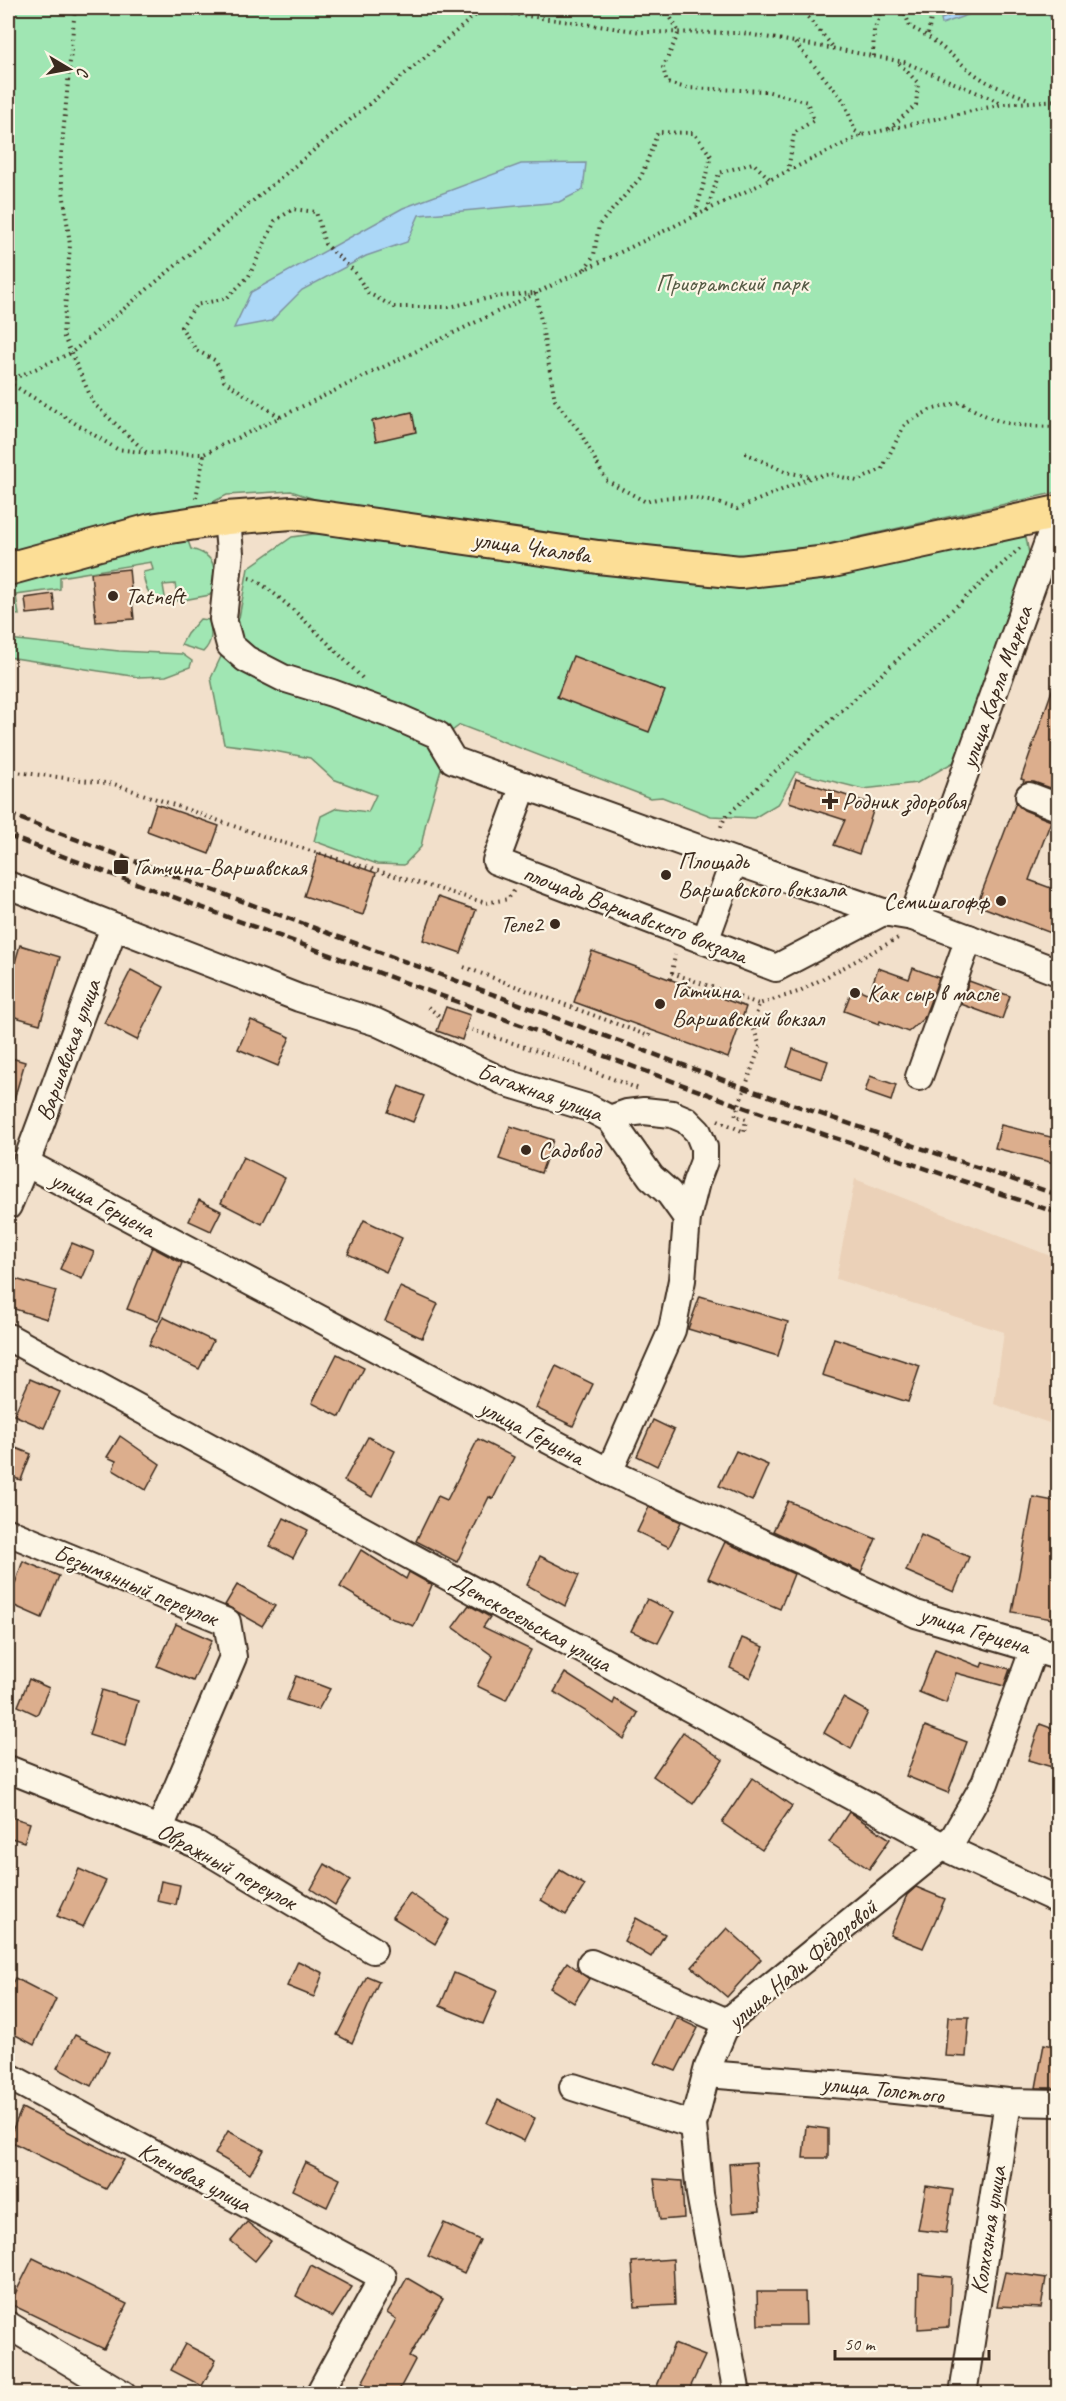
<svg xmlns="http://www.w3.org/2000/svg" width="1066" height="2401" font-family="Caveat,sans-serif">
<rect width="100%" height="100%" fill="#f2e0cb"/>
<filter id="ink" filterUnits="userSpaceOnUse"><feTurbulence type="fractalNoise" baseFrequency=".0167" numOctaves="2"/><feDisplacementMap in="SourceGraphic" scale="12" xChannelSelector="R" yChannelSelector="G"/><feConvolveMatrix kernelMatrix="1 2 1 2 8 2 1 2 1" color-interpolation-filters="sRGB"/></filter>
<g filter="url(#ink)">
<polygon fill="#ebd1b8" points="855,1179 1058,1259 1058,1426 994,1404 1004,1332 836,1279"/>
<g fill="#a0e6b3" stroke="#6e8868" stroke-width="1.5">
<polygon points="8,8 1058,8 1058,492 748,562 360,515 291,491 227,495 182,517 8,556"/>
<polygon points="341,530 651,574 1025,532 1031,564 954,762 917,783 863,789 796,772 779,803 754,818 711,816 662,797 650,798 460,725 452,731 426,822 421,847 404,865 377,864 314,841 321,816 337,808 368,812 376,795 333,779 310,758 264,749 224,744 211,678 239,618 248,568 292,537"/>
<path d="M180 540 188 541 191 549C214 555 214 563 217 585L210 595 178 601 175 584 163 585 166 603 155 601C147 593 144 583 143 572L153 570 151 562 60 577V589L16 595 19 615 8 614V581L113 554Z"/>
<path d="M200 619 209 620C212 632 213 642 203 652L181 645 187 634Z"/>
<polygon points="8,639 119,651 182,654 192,661 190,667 166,676 138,677 8,657"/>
</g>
<g fill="#abd7f7" stroke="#7e92a0" stroke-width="1.5">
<polygon points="971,8 987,8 942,24 941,19"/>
<polygon points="1044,8 1058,8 1058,29"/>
<polygon points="586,163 583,190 559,202 419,215 407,242 366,256 302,290 271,321 234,328 251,292 403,208 521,164"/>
</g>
<g fill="#dcae8d" stroke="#3b2a1e" stroke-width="1.5">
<polygon points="412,412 416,432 376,441 372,421"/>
<polygon points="129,569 134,619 96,622 91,573"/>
<polygon points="53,594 55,611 27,614 25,598"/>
<polygon points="573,656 665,691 649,732 557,697"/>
<polygon points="1056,679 1059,680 1059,791 1034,782 1023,783 1024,780 1021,779"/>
<polygon points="796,779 875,805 859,854 834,845 845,820 789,802"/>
<polygon points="1016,802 1024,810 1051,821 1029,880 1059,891 1059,936 977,905"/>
<polygon points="156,804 219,826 209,854 147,831"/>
<polygon points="318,853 376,873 363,915 304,896"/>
<polygon points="438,897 476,910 461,953 423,940"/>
<polygon points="20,945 60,957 40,1024 8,1015 8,987"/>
<polygon points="592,951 746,1007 728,1058 574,1002"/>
<polygon points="878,968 909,979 913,968 939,978 924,1018 908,1032 880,1021 879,1024 844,1011 853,987 869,994"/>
<polygon points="131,970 164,987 137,1040 104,1023"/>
<polygon points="969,981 1010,996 1002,1019 961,1004"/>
<polygon points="446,1007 470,1015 462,1040 437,1031"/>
<polygon points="251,1020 290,1037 278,1066 238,1049"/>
<polygon points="793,1049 828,1061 822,1079 787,1067"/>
<polygon points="8,1057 25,1062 12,1106 8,1105"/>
<polygon points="870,1076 896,1085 891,1101 865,1092"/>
<polygon points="399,1086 424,1096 413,1122 388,1112"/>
<polygon points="1001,1125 1059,1139 1054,1163 995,1148"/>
<polygon points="510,1126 553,1140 541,1173 499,1159"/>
<polygon points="243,1157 285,1178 262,1224 221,1203"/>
<polygon points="199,1200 221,1211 211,1231 189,1221"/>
<polygon points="364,1220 402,1238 386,1272 348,1254"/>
<polygon points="72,1243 94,1252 82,1279 60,1269"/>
<polygon points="152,1247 182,1263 158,1321 127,1309"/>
<polygon points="12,1278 56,1291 47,1319 8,1307 8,1291"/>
<polygon points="400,1287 438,1304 422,1338 385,1321"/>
<polygon points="700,1296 788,1322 778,1356 688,1329"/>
<polygon points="163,1317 213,1341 199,1369 149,1345"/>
<polygon points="834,1338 920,1366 908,1402 822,1375"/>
<polygon points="337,1354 364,1368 340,1417 312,1403"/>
<polygon points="556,1366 593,1384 573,1426 536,1408"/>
<polygon points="30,1379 60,1392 44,1428 14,1415"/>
<polygon points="653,1420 674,1430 657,1466 637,1456"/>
<polygon points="120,1436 160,1464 146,1490 113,1470 116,1461 107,1457"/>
<polygon points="368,1437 395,1451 372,1497 344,1481"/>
<polygon points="478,1439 514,1457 493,1499 489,1497 457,1562 416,1541 438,1496 447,1500"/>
<polygon points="8,1445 31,1454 21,1480 8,1476"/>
<polygon points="736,1451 768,1465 752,1501 719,1486"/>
<polygon points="1033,1497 1059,1502 1059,1582 1052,1619 1012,1612"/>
<polygon points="788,1501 876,1539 861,1572 773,1531"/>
<polygon points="649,1507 681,1522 669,1547 637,1532"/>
<polygon points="284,1518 308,1530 293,1558 270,1546"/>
<polygon points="921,1535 969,1557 954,1592 906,1571"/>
<polygon points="725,1542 794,1574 780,1609 708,1578"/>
<polygon points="361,1550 406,1579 409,1572 432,1585 414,1626 387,1617 387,1615 340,1587"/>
<polygon points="540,1556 579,1575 565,1606 527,1585"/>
<polygon points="23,1561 59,1576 42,1618 8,1603"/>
<polygon points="237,1585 275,1606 262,1626 225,1605"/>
<polygon points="647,1599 674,1612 658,1643 631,1631"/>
<polygon points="469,1605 490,1617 483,1627 531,1650 506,1700 477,1686 493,1656 453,1627"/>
<polygon points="176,1624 212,1640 193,1681 157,1666"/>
<polygon points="742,1638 764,1647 750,1678 730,1668"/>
<polygon points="935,1649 981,1667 983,1662 1010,1669 1004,1686 956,1673 946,1703 919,1692"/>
<polygon points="565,1673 613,1704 615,1699 638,1713 624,1739 587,1712 554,1692"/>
<polygon points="296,1676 330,1689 318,1710 287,1700"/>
<polygon points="29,1679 49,1688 37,1715 18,1706"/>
<polygon points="102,1690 138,1701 125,1746 89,1735"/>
<polygon points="843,1698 868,1712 851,1749 824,1733"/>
<polygon points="1040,1724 1059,1731 1059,1745 1052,1767 1028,1760"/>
<polygon points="925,1726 967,1742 948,1793 906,1776"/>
<polygon points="683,1732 723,1760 693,1804 653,1776"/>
<polygon points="752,1778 792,1806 762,1850 722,1823"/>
<polygon points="849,1812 890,1839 869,1869 829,1842"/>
<polygon points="8,1816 30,1823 24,1842 8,1837"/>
<polygon points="325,1864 350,1880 335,1905 311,1889"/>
<polygon points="79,1869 106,1881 83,1927 57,1916"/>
<polygon points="560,1870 585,1885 566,1915 541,1900"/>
<polygon points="161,1881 180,1885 176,1905 157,1901"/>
<polygon points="916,1887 945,1899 923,1948 890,1935 907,1895"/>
<polygon points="410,1893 449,1920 435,1944 392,1917"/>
<polygon points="636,1918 665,1934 651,1957 624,1941"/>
<polygon points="727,1928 761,1959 727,1997 692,1967"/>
<polygon points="298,1961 323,1973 314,1997 287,1986"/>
<polygon points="567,1962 589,1979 574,2003 550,1988"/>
<polygon points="454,1973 497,1991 483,2024 440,2006"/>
<polygon points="367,1976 379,1981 352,2043 337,2035"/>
<polygon points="15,1978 56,1999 34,2045 8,2031 8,1993"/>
<polygon points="948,2017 969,2017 966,2057 945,2056"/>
<polygon points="677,2018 698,2028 676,2071 655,2063"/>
<polygon points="75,2035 109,2052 91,2086 57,2068"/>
<polygon points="1044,2044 1059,2047 1059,2088 1036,2088"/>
<polygon points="498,2100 535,2118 524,2141 487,2123"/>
<polygon points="22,2108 124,2160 106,2189 8,2140"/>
<polygon points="806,2126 828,2129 828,2158 803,2158"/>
<polygon points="228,2131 264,2150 250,2174 215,2154"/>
<polygon points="305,2162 340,2179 327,2207 292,2190"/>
<polygon points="756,2162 760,2211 732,2213 729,2164"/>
<polygon points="654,2179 682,2181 684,2218 660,2220"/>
<polygon points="926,2186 953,2190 946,2233 918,2230"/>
<polygon points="247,2222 271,2241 255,2261 231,2241"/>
<polygon points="444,2223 480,2240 464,2273 428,2256"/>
<polygon points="33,2258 127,2304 104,2349 10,2304"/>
<polygon points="673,2259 675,2305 635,2307 632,2262"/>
<polygon points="311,2265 352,2287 333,2317 296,2296"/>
<polygon points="1005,2272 1046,2278 1041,2308 997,2306"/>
<polygon points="919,2274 951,2277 949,2327 918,2329"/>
<polygon points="407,2278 443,2299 409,2357 415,2360 397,2394 381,2394 362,2383 396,2319 387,2313"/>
<polygon points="757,2292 805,2292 806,2325 758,2325"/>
<polygon points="185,2344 216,2360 202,2386 171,2370"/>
<polygon points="674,2344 705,2356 687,2394 671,2394 657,2386"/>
</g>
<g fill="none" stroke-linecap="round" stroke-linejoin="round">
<defs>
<g id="minor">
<polyline points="227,518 230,553 223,619 230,645 246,659 283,678 332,693 397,717 438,735 453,760 734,861 883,912 913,917 1058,972"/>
<polyline points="524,785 496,861 776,968 883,912"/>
<polyline points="1029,796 1058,807"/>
<polyline points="8,885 299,998 376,1022 507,1083 589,1108 610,1119 651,1177 669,1193 687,1218"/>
<polyline points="913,917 1058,514"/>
<polyline points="705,941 734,861"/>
<polyline points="919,1077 969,938"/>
<polyline points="26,1163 609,1472 916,1614 1058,1656"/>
<polyline points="8,1206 26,1163 114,927"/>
<polyline points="8,1337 950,1850 1058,1900"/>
<polyline points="609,1472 672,1330 682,1280 687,1218 696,1182 704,1161 704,1147 698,1132 686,1120 672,1114 644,1111 627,1113 610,1119"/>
<polyline points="8,1532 227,1622 233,1657 160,1828"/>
<polyline points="8,1769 196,1844 373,1950"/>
<polyline points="591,1963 727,2022"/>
<polyline points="707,2074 857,2086 1008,2102 1058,2103"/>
<polyline points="8,2076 383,2277 319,2394"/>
<polyline points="573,2087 693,2125"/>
<polyline points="8,2325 123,2394"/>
<polyline points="737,2394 700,2194 693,2125 708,2067 727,2022 954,1837 985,1783 1034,1648"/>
<polyline points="963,2394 1008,2102"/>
</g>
<polyline id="major" points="8,569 151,530 227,518 292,513 598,557 740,572 828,562 1058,512"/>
</defs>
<use href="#minor" stroke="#3b2a1e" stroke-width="30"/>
<use href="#major" stroke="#3b2a1e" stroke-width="36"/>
<g stroke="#3b2a1e" stroke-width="4" stroke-dasharray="1.5 4.5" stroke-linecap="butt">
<polyline points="75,8 60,167 70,245 63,335 94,404 146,452"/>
<polyline points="470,8 642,32 742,33 836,49 904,62 1002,103"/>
<polyline points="665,8 679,32 663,68 667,83 687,88 766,91 807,102 814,120 794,133 788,171"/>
<polyline points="800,8 835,49"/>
<path d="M903 8 910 27C938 39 957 63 982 79 996 88 1015 93 1030 100"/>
<polyline points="928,34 933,8"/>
<polyline points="795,43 844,101 855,131 862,135"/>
<polyline points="873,56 874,30 883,8"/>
<polyline points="889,129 916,105 918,83 897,61"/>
<polyline points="707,211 719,173 753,163 771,180"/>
<polyline points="585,269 594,255 599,225 641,177 658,132 694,133 711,156 695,216"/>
<path d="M536 293 555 400 580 432 606 480 646 502C673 492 709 499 737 509L812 477 831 474 857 481 882 469 905 424 930 410 961 402C999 426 1015 426 1058 427"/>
<polyline points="8,381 71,353 484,8"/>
<polyline points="8,382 117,449 147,453 204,454 862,135 1004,104 1058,100"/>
<polyline points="280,417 224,381 216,361 196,350 181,327 196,305 227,298 249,276 275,221 293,209 316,212 325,244 354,271 368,293 394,307 449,307 495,297 533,293"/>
<polyline points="745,453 786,472 811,477"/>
<polyline points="196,498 204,454"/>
<path d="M249 578C270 582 346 661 364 680"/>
<polyline points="8,771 114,784 274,840 486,903 508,899 514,890"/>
<polyline points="721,827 725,817 1020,548"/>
<polyline points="464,967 649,1036 651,1030"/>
<polyline points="672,973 675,955"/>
<polyline points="670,979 672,973 759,1004"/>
<polyline points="428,1007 442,1018"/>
<polyline points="466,1028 556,1057 639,1089"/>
<polyline points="718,1120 744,1132 746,1119 735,1116 760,1046 753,1027 759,1004 798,992 898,938"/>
</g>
<use href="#minor" stroke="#fcf5e5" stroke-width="26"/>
<use href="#major" stroke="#fcde96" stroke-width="32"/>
<g stroke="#3b2a1e" stroke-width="4.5" stroke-dasharray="9 4.5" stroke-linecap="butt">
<polyline points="8,814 745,1088 1058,1195"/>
<polyline points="8,836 740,1106 1058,1213"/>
</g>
</g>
</g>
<g fill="#3b2a1e" stroke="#fcf5e5" stroke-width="2">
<circle cx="113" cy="596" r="6"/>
<path d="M827 792h6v6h6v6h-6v6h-6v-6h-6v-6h6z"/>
<rect x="113" y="859" width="16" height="16" rx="3"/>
<circle cx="666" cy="875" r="6"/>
<circle cx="1001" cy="901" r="6"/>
<circle cx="555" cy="924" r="6"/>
<circle cx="855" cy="993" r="6"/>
<circle cx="660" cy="1004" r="6"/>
<circle cx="526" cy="1150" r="6"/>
</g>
<g text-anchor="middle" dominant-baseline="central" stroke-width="4.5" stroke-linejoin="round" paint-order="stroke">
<g font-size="24" fill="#545943" stroke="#fcf5e5">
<text x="732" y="283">Приоратский парк</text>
</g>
<g font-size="24" fill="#3b2a1e" stroke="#fcf5e5">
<text transform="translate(532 547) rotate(8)">улица Чкалова</text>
<text transform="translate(996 687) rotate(-70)">улица Карла Маркса</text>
<text transform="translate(635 914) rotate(21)">площадь Варшавского вокзала</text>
<text transform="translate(68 1050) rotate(-70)">Варшавская улица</text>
<text transform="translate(540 1092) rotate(20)">Багажная улица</text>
<text transform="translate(103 1204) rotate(28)">улица Герцена</text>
<text transform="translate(532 1432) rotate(28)">улица Герцена</text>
<text transform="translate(136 1585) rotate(23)">Безымянный переулок</text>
<text transform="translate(531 1622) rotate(29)">Детскосельская улица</text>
<text transform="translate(975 1630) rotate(17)">улица Герцена</text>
<text transform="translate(227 1866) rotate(29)">Овражный переулок</text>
<text transform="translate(802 1964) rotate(-40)">улица Нади Фёдоровой</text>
<text transform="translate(883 2089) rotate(6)">улица Толстого</text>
<text transform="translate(195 2177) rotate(28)">Кленовая улица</text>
<text transform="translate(988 2230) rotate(-81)">Колхозная улица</text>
</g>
<g font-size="24" fill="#3b2a1e" stroke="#fcf5e5" text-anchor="start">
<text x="125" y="596">Tatneft</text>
<text x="842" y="801">Родник здоровья</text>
<text x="678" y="861">Площадь<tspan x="678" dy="28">Варшавского вокзала</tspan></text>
<text x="134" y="867">Гатчина-Варшавская</text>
<text x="989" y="901" text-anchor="end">Семишагофф</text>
<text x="543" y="924" text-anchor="end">Теле2</text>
<text x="672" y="990">Гатчина<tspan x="672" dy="28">Варшавский вокзал</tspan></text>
<text x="867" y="993">Как сыр в масле</text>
<text x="538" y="1150">Садовод</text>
</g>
</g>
<rect width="1066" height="2401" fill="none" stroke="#fcf5e5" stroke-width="30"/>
<rect x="15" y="15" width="1036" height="2371" fill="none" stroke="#3b2a1e" stroke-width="2" filter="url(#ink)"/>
<g transform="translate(69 69) rotate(100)" stroke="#fcf5e5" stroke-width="4.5" paint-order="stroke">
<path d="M0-4.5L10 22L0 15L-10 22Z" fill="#3b2a1e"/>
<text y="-9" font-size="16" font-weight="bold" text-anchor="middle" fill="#3b2a1e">С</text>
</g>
<path d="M835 2350v9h154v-9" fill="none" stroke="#3b2a1e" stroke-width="3"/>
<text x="844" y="2350" font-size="18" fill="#3b2a1e" stroke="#fcf5e5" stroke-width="4.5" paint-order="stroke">50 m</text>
</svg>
